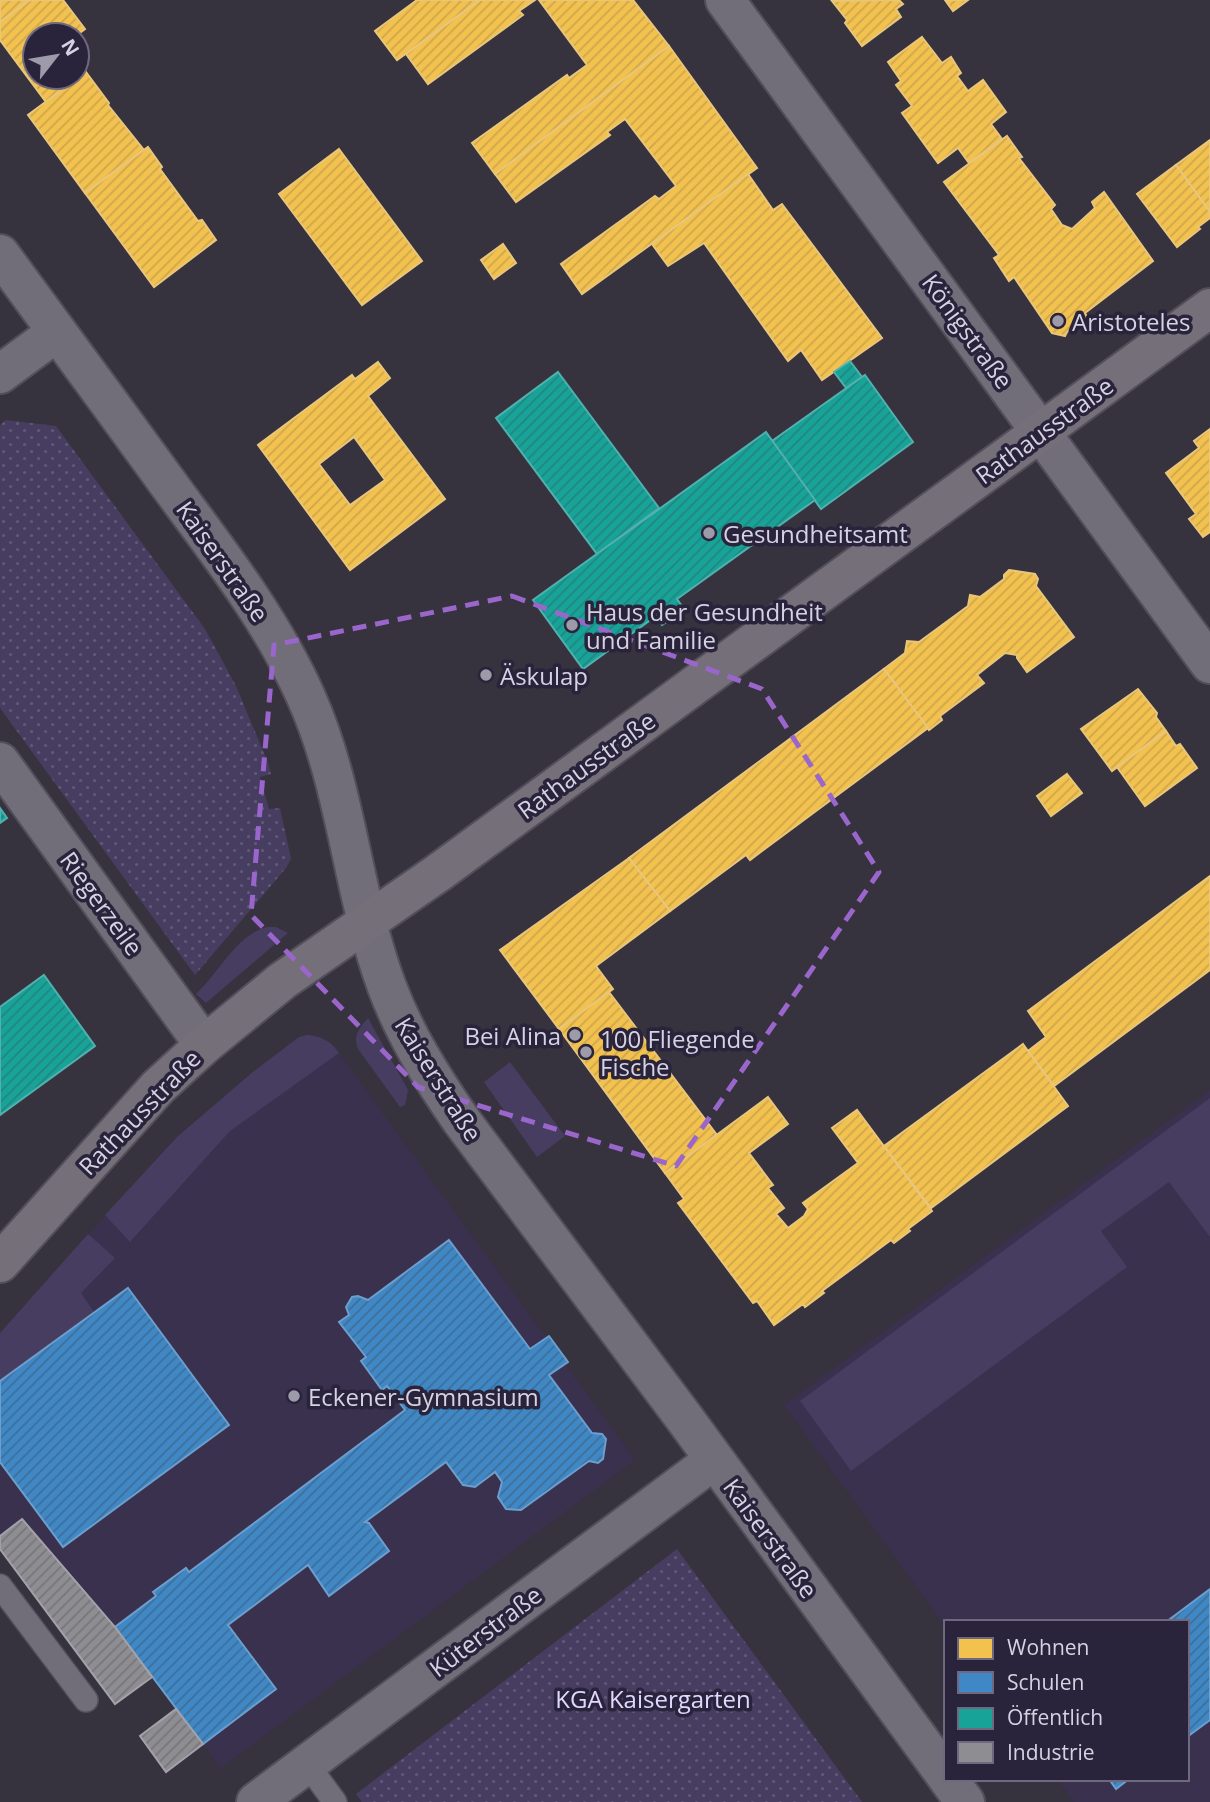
<svg xmlns="http://www.w3.org/2000/svg" width="1210" height="1802" font-family="'Open Sans',sans-serif">
<defs>
<pattern id="park-dots" width="8" height="8" patternUnits="userSpaceOnUse" patternTransform="scale(1.75)"><rect width="8" height="8" fill="#463d61"/><path d="M2 2h.1M6 6h.1" fill="none" stroke="#605877" stroke-width="1.8" stroke-linecap="round"/></pattern>
<pattern id="homes-hatch" width="6" height="6" patternUnits="userSpaceOnUse" patternTransform="scale(1.75)"><rect width="6" height="6" fill="#f2c14e"/><path d="M-1 1l2-2M0 6l6-6M5 7l2-2" fill="none" stroke="#cea74c"/></pattern>
<pattern id="schools-hatch" width="6" height="6" patternUnits="userSpaceOnUse" patternTransform="scale(1.75)"><rect width="6" height="6" fill="#3f88c5"/><path d="M-1 1l2-2M0 6l6-6M5 7l2-2" fill="none" stroke="#3f6e98"/></pattern>
<pattern id="public-hatch" width="6" height="6" patternUnits="userSpaceOnUse" patternTransform="scale(1.75)"><rect width="6" height="6" fill="#17a398"/><path d="M-1 1l2-2M0 6l6-6M5 7l2-2" fill="none" stroke="#23857f"/></pattern>
<pattern id="industry-hatch" width="6" height="6" patternUnits="userSpaceOnUse" patternTransform="scale(1.75)"><rect width="6" height="6" fill="#8d8d92"/><path d="M-1 1l2-2M0 6l6-6M5 7l2-2" fill="none" stroke="#76767b"/></pattern>
</defs>
<rect width="100%" height="100%" fill="#36333f"/>
<g fill="#39314e">
<polygon points="307,1035 316,1036 328,1041 336,1049 635,1460 221,1768 115,1627 0,1536 0,1333 176,1138 254,1071 299,1037"/>
<polygon points="1210,1090 1210,1802 1074,1802 1057,1779 1187,1779 1187,1622 946,1622 946,1627 784,1405"/>
</g>
<g fill="#463d61">
<path d="M267 927H276L288 933 206 1003 196 994C219 973 236 935 267 927Z"/>
<path d="M368 1018 408 1090 405 1105 400 1107 358 1049C353 1035 359 1029 368 1018Z"/>
<path d="M307 1035C321 1036 331 1041 339 1053L230 1131 130 1242 105 1215 177 1137 254 1071 299 1037Z"/>
<polygon points="510,1062 565,1136 537,1157 484,1082"/>
<polygon points="1210,1098 1210,1237 1169,1182 1101,1231 1127,1267 851,1471 800,1401"/>
<polygon points="88,1234 115,1258 81,1293 94,1312 0,1381 0,1333"/>
</g>
<g fill="url(#park-dots)">
<polygon points="6,420 56,426 205,629 236,686 268,763 271,774 260,777 269,809 280,808 291,859 286,868 195,975 0,708 0,425"/>
<polygon points="677,1549 862,1802 362,1802 356,1794"/>
</g>
<g fill="url(#homes-hatch)" stroke="#e9c67a" stroke-width="2" fill-rule="evenodd">
<polygon points="0,0 30,0 0,22"/>
<polygon points="30,0 63,0 85,29 77,35 35,35 35,77 77,77 77,59 86,72 46,102 0,40 0,22"/>
<polygon points="417,0 480,0 397,60 375,31"/>
<polygon points="480,0 535,0 519,11 523,15 428,84 406,54"/>
<polygon points="539,0 633,0 669,46 495,174 472,143 567,75 569,78 587,65"/>
<polygon points="899,0 903,4 896,9 901,17 862,46 845,23 847,20 832,1"/>
<polygon points="945,0 968,0 953,11"/>
<polygon points="922,37 942,63 951,57 961,73 957,76 968,91 983,80 1006,112 991,124 1002,139 969,163 958,148 938,163 902,113 912,106 896,85 901,81 888,62"/>
<polygon points="669,46 757,168 582,294 561,264 655,196 659,199 676,186 625,119 607,132 610,135 516,202 495,174"/>
<polygon points="86,72 109,103 108,105 144,150 85,193 28,115"/>
<polygon points="1007,136 1022,157 1019,158 1055,205 1051,209 1062,225 1072,229 1095,208 1092,202 1104,192 1153,261 1085,313 1087,317 1067,332 1065,336 1052,333 1014,277 1009,281 994,258 999,255 944,182"/>
<polygon points="1210,140 1210,212 1176,165"/>
<polygon points="148,147 162,167 160,169 198,221 202,220 216,240 154,287 85,193"/>
<polygon points="339,149 422,261 362,305 279,194"/>
<polygon points="1176,165 1210,212 1210,218 1198,227 1200,229 1177,247 1137,194"/>
<polygon points="748,174 773,210 782,204 882,338 822,380 801,350 788,361 704,243 668,266 652,244"/>
<polygon points="503,244 516,263 494,279 481,260"/>
<path d="M378 362 390 378 368 396 445 499 350 570 258 445 352 375 355 379ZM354 437 385 480 350 505 319 464Z"/>
<polygon points="1210,429 1210,532 1203,537 1189,519 1196,514 1166,473 1199,448 1194,441"/>
<polygon points="1009,570 1035,574 1038,579 1036,586 1074,637 1027,672 1017,658 1017,655 1005,653 977,675 984,683 940,716 942,720 929,730 884,669 905,653 907,641 919,642 968,606 970,595 980,597 1004,579 1004,575"/>
<polygon points="884,669 928,728 750,860 746,855 670,911 629,858"/>
<polygon points="1138,689 1157,713 1156,717 1166,731 1112,771 1081,729"/>
<polygon points="1166,731 1176,746 1180,744 1197,768 1145,806 1117,767"/>
<polygon points="1067,774 1082,793 1051,816 1037,796"/>
<polygon points="629,858 670,911 596,966 613,989 559,1029 500,950"/>
<polygon points="1210,876 1210,970 1054,1086 1028,1051 1046,1037 1028,1011"/>
<polygon points="609,992 717,1135 665,1173 559,1029"/>
<polygon points="1023,1044 1068,1106 931,1208 884,1146"/>
<polygon points="768,1097 788,1124 749,1153 773,1185 768,1188 784,1208 776,1214 788,1228 804,1216 808,1209 803,1203 858,1163 832,1128 857,1110 932,1211 908,1229 910,1231 894,1243 891,1240 822,1291 824,1293 805,1307 803,1304 774,1325 757,1301 753,1303 678,1203 684,1199 665,1173"/>
</g>
<g fill="url(#schools-hatch)" stroke="#6c9ece" stroke-width="2">
<polygon points="449,1240 530,1349 549,1336 568,1362 549,1375 592,1433 602,1434 606,1439 603,1459 598,1463 589,1461 521,1510 506,1509 498,1497 502,1482 495,1472 475,1487 463,1485 446,1462 365,1522 369,1523 389,1551 329,1596 308,1565 228,1625 276,1689 203,1744 115,1627 156,1596 153,1592 186,1568 189,1572 405,1410 387,1386 382,1390 361,1361 366,1357 339,1322 349,1315 346,1307 352,1297 358,1296 368,1300"/>
<polygon points="128,1288 229,1425 63,1547 0,1462 0,1381"/>
<polygon points="1210,1589 1210,1720 1187,1737 1187,1622 1166,1622"/>
<polygon points="1109,1779 1129,1779 1116,1789"/>
</g>
<g fill="url(#public-hatch)" stroke="#50b1ae" stroke-width="2">
<polygon points="850,361 862,377 846,388 834,372"/>
<polygon points="558,372 659,508 597,554 496,418"/>
<polygon points="865,375 913,442 821,509 772,441"/>
<polygon points="766,432 815,500 677,599 684,609 662,625 656,616 583,669 533,600"/>
<polygon points="0,808 7,818 0,823"/>
<polygon points="44,975 95,1046 0,1115 0,1007"/>
</g>
<g fill="url(#industry-hatch)" stroke="#a3a2aa" stroke-width="2">
<polygon points="22,1519 115,1627 152,1677 115,1704 0,1549 0,1536"/>
<polygon points="176,1709 203,1744 166,1772 140,1736"/>
</g>
<g fill="none" stroke-linecap="round" stroke-linejoin="round">
<defs>
<g id="service">
<polyline points="0,1586 86,1700"/>
<polyline points="307,1764 335,1802"/>
</g>
<g id="minor">
<polyline points="725,0 1210,664"/>
<polyline points="0,374 57,332"/>
<polyline points="0,762 204,1045"/>
<polyline points="256,1802 714,1460"/>
</g>
<g id="tertiary">
<path d="M0 254C59 334 117 413 175 493 223 558 273 623 306 697 347 788 352 893 387 987 405 1035 432 1078 461 1120L685 1419 946 1776"/>
<polyline points="948,1779 965,1802"/>
</g>
<polyline id="secondary" points="0,1263 158,1087 204,1045 282,981 438,873 1210,308"/>
</defs>
<use href="#service" stroke="#524f5b" stroke-width="26"/>
<use href="#minor" stroke="#524f5b" stroke-width="42"/>
<use href="#tertiary" stroke="#524f5b" stroke-width="42"/>
<use href="#secondary" stroke="#524f5b" stroke-width="42"/>
<use href="#service" stroke="#716e79" stroke-width="23"/>
<use href="#minor" stroke="#716e79" stroke-width="38"/>
<use href="#tertiary" stroke="#716e79" stroke-width="38"/>
<use href="#secondary" stroke="#756f79" stroke-width="38"/>
</g>
<path fill="none" stroke="#9a66cb" stroke-width="5" stroke-dasharray="14 9" stroke-linejoin="round" d="M512 596 762 689 879 872 676 1166 418 1087 251 915 274 645Z"/>
<g fill="#9d9aa9" stroke="#29233b" stroke-width="2.5">
<circle cx="1058" cy="321" r="7"/>
<circle cx="709" cy="533" r="7"/>
<circle cx="572" cy="625" r="7"/>
<circle cx="486" cy="675" r="7"/>
<circle cx="575" cy="1035" r="7"/>
<circle cx="586" cy="1052" r="7"/>
<circle cx="294" cy="1396" r="7"/>
</g>
<g text-anchor="middle" dominant-baseline="central" stroke-width="7" stroke-linejoin="round" paint-order="stroke">
<g font-size="24" fill="#d5d2e2" stroke="#29233b" text-anchor="start">
<text x="1072" y="321">Aristoteles</text>
<text x="723" y="533">Gesundheitsamt</text>
<text x="586" y="611">Haus der Gesundheit<tspan x="586" dy="28">und Familie</tspan></text>
<text x="500" y="675">Äskulap</text>
<text x="561" y="1035" text-anchor="end">Bei Alina</text>
<text x="600" y="1038">100 Fliegende<tspan x="600" dy="28">Fische</tspan></text>
<text x="308" y="1396">Eckener-Gymnasium</text>
</g>
<g font-size="24" fill="#d5d2e2" stroke="#29233b">
<text transform="translate(968 331) rotate(54)">Königstraße</text>
<text transform="translate(1044 430) rotate(-36)">Rathausstraße</text>
<text transform="translate(223 561) rotate(55)">Kaiserstraße</text>
<text transform="translate(586 765) rotate(-36)">Rathausstraße</text>
<text transform="translate(102 903) rotate(54)">Riegerzeile</text>
<text transform="translate(439 1079) rotate(58)">Kaiserstraße</text>
<text transform="translate(139 1112) rotate(-46)">Rathausstraße</text>
<text transform="translate(771 1538) rotate(54)">Kaiserstraße</text>
<text transform="translate(485 1631) rotate(-37)">Küterstraße</text>
</g>
<g font-size="24" fill="#e1d8ff" stroke="#29233b">
<text x="653" y="1698">KGA Kaisergarten</text>
</g>
</g>
<rect x="944" y="1620" width="245" height="161" fill="#29233b" stroke="#6e697e" stroke-width="2"/>
<rect x="958" y="1638" width="35" height="21" fill="#f2c14e" stroke="#6e697e" stroke-width="2"/>
<text x="1007" y="1655" font-size="21" fill="#d5d2e2">Wohnen</text>
<rect x="958" y="1672" width="35" height="21" fill="#3f88c5" stroke="#6e697e" stroke-width="2"/>
<text x="1007" y="1690" font-size="21" fill="#d5d2e2">Schulen</text>
<rect x="958" y="1708" width="35" height="21" fill="#17a398" stroke="#6e697e" stroke-width="2"/>
<text x="1007" y="1725" font-size="21" fill="#d5d2e2">Öffentlich</text>
<rect x="958" y="1742" width="35" height="21" fill="#8d8d92" stroke="#6e697e" stroke-width="2"/>
<text x="1007" y="1760" font-size="21" fill="#d5d2e2">Industrie</text>
<g transform="translate(56 56) rotate(59)"><circle r="33" fill="#29233b" stroke="#6e697e" stroke-width="2"/>
<path d="M0-5L12 26L0 18L-12 26Z" fill="#9d9aa9"/>
<text y="-10" font-size="19" font-weight="bold" text-anchor="middle" fill="#d5d2e2">N</text>
</g>
</svg>
